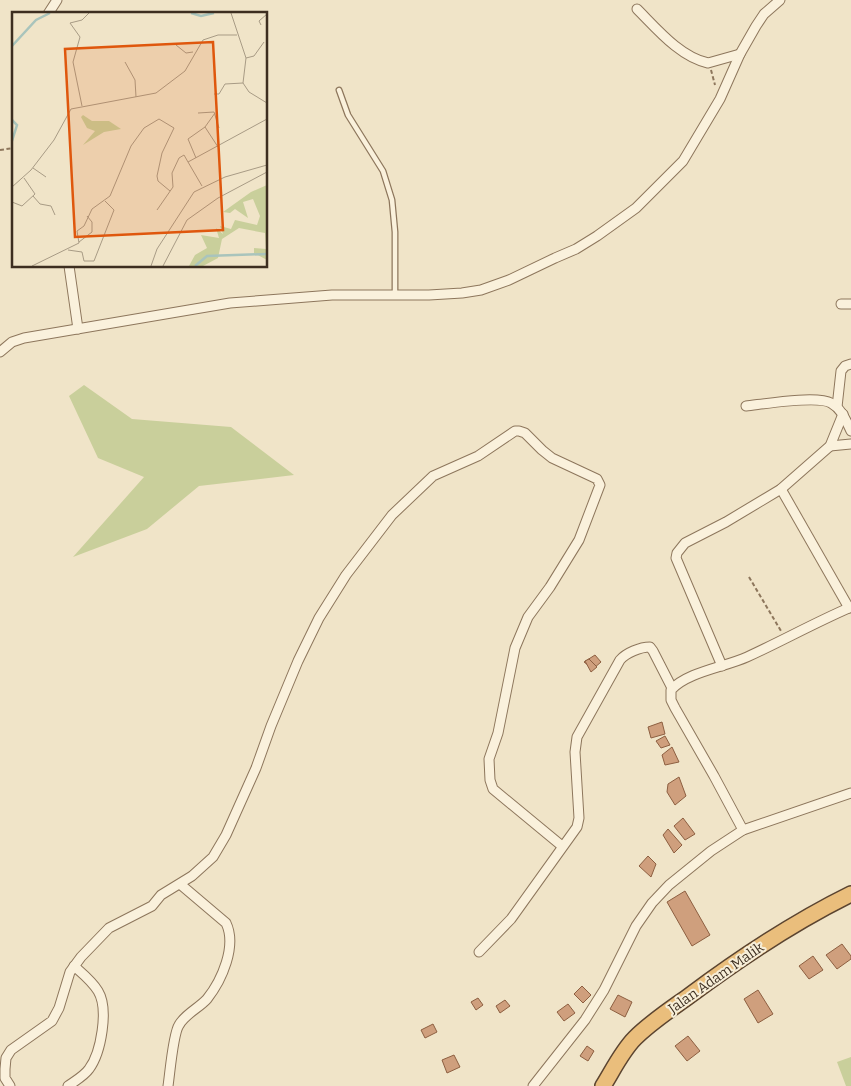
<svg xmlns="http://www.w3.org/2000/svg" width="851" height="1086" font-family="Bitter,serif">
<rect width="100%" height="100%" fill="#f0e4c8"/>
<g fill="#c9cf9b">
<polygon points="84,385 132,419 231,427 294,475 199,486 147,529 73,557 144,477 98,458 69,396"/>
<polygon points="851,1057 851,1086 846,1086 837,1062"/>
</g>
<g fill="#cf9f7d" stroke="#8d5f41">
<polygon points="595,655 601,662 593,669 584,662"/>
<polygon points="589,659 597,667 591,672 585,661"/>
<polygon points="662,722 665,734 651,738 648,727"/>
<polygon points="665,736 670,745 661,748 656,741"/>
<polygon points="672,747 679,762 665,765 662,755"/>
<polygon points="679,777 686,796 675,805 667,792 668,784"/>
<polygon points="683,818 695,834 685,840 674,826"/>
<polygon points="668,829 682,845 674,853 663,835"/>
<polygon points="648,856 656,864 651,877 639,866"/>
<polygon points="685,891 710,935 692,946 667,902"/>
<polygon points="842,944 851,956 851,959 837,969 826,955"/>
<polygon points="813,956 823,970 809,979 799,966"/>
<polygon points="582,986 591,995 583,1003 574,994"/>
<polygon points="758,990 773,1014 758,1023 744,999"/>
<polygon points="618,995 632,1002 625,1017 610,1009"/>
<polygon points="478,998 483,1005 476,1010 471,1002"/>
<polygon points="505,1000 510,1006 500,1013 496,1006"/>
<polygon points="568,1004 575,1013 564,1021 557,1012"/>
<polygon points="433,1024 437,1032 425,1038 421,1030"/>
<polygon points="688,1036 700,1051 687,1061 675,1046"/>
<polygon points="587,1046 594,1051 588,1061 580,1056"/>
<polygon points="454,1055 460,1067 447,1073 442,1060"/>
</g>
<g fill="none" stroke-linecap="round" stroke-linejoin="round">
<defs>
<polyline id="service" points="339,90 348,115 383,171 392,200 395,232 395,295"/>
<g id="minor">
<path d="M637 9C657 29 680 57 708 63L740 54"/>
<polyline points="48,14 57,0"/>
<polyline points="69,266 78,329"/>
<polyline points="841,304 851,304"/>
<polyline points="0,352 12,342 24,338 230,303 332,295 429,295 462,293 481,290 509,280 555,258 576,249 597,236 636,208 683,161 720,99 740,54 756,26 764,14 780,0"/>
<path d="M746 406C764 404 817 395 831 403 842 409 846 421 851 431"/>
<polyline points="837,407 841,371 845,366 851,364"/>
<polyline points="830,446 851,444"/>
<polyline points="781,489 849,608"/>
<polyline points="722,666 676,558 677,553 685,543 726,522 781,489 830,446 843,414"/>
<path d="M743 830 714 776 675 708 671 700V690C687 672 725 667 747 657 782 641 816 622 851 607"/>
<path d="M479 952 511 919 577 827 579 818 575 752 577 737 620 660C626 653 640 647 650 647L653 651 672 688"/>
<polyline points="10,1086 5,1078 5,1069 6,1058 11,1050 52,1021 59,1008 70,972 81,957 109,928 152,906 161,895 192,876 213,857 226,835 256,768 271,726 298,661 319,618 346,575 392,515 433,476 478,456 515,431 519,431 525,433 542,450 552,458 597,479 600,485 579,540 550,587 528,617 515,648 498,733 489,759 490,780 493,789 562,846"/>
<path d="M68 1086C75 1081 84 1076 89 1069 101 1053 109 1009 98 991 92 981 83 974 74 966"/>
<path d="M168 1086C170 1073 173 1034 179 1025 185 1014 199 1008 207 999 222 980 237 946 226 923L180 884"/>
<polyline points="533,1086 585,1020 604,990 636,926 652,903 669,885 711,851 743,830 851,793"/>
</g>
<path id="trunk" d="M603 1086C613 1070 622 1051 635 1038 651 1022 671 1009 689 996 740 958 794 922 851 894"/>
</defs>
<use href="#service" stroke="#8d765c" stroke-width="7"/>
<use href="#minor" stroke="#8d765c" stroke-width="11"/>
<use href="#trunk" stroke="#5b4430" stroke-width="18"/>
<g stroke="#8d765c" stroke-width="2" stroke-dasharray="4 2.5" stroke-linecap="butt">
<polyline points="711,70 715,85"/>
<polyline points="0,150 14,148"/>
<polyline points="749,577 781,631"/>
</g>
<use href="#service" stroke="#faf1dc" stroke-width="4.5"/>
<use href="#minor" stroke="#faf1dc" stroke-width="9"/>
<use href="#trunk" stroke="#eabe7c" stroke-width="15"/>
</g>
<g text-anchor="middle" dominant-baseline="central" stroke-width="4" stroke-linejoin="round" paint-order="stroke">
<g font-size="14" fill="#3d2e20" stroke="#f7eed8">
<text transform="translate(716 978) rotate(-35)">Jalan Adam Malik</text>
</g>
</g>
<g transform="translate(12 12)">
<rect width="255" height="255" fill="#f0e4c8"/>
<path d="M71 103 80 109H97L109 117 92 120 71 133 83 119 75 116 69 105ZM255 173V248L242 241V236L254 237 253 221 227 216 210 227 206 246 191 254H177L183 243 195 236 189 223 207 226 204 216 211 222 208 214 219 217 223 208 245 213 248 204 241 187 231 190 236 206 223 197 218 201 211 200 239 180Z" fill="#c9cf9b"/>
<path fill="none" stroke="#a9c4bc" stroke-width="2.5" d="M179 1 189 4 202 1M0 34 24 8 38 1M0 108 5 113 0 129M183 254 195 244 255 242"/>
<path fill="none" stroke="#a89b85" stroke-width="1" d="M219 1 234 46 231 71 237 80 255 91M249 13 247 9 255 2M164 33 174 41 181 40M234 46 242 44 252 30M113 50 123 68 124 85M202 82H207L213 72 231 71M70 94 61 50 68 25 58 11 70 8 77 1M186 101 202 100 207 116M193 115 206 135M184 146 176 127 193 115 203 101M21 156 34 165M190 174 176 150 255 107M0 175 19 158 42 128 59 97 144 81 173 59 191 28 206 23H225M21 184 28 192 39 194 43 203M0 190 10 194 23 182 12 166M145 198 161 175 160 161 167 146 172 143 176 150M67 230 80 220V210L75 204M56 238 70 240 72 249H82L102 198 93 189M20 254 67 231 65 219 72 214 80 197 98 184 119 134 132 116 147 107 162 116 150 141 145 164 146 169 158 179M139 254 145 237 182 180 213 165 255 153M151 254 175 208 206 186 255 160"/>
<path fill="#df570d" fill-opacity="0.15" stroke="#df570d" stroke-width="2.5" d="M201 30 211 218 63 225 53 37Z"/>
<rect width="255" height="255" fill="none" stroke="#3d2e20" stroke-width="2.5"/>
</g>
</svg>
